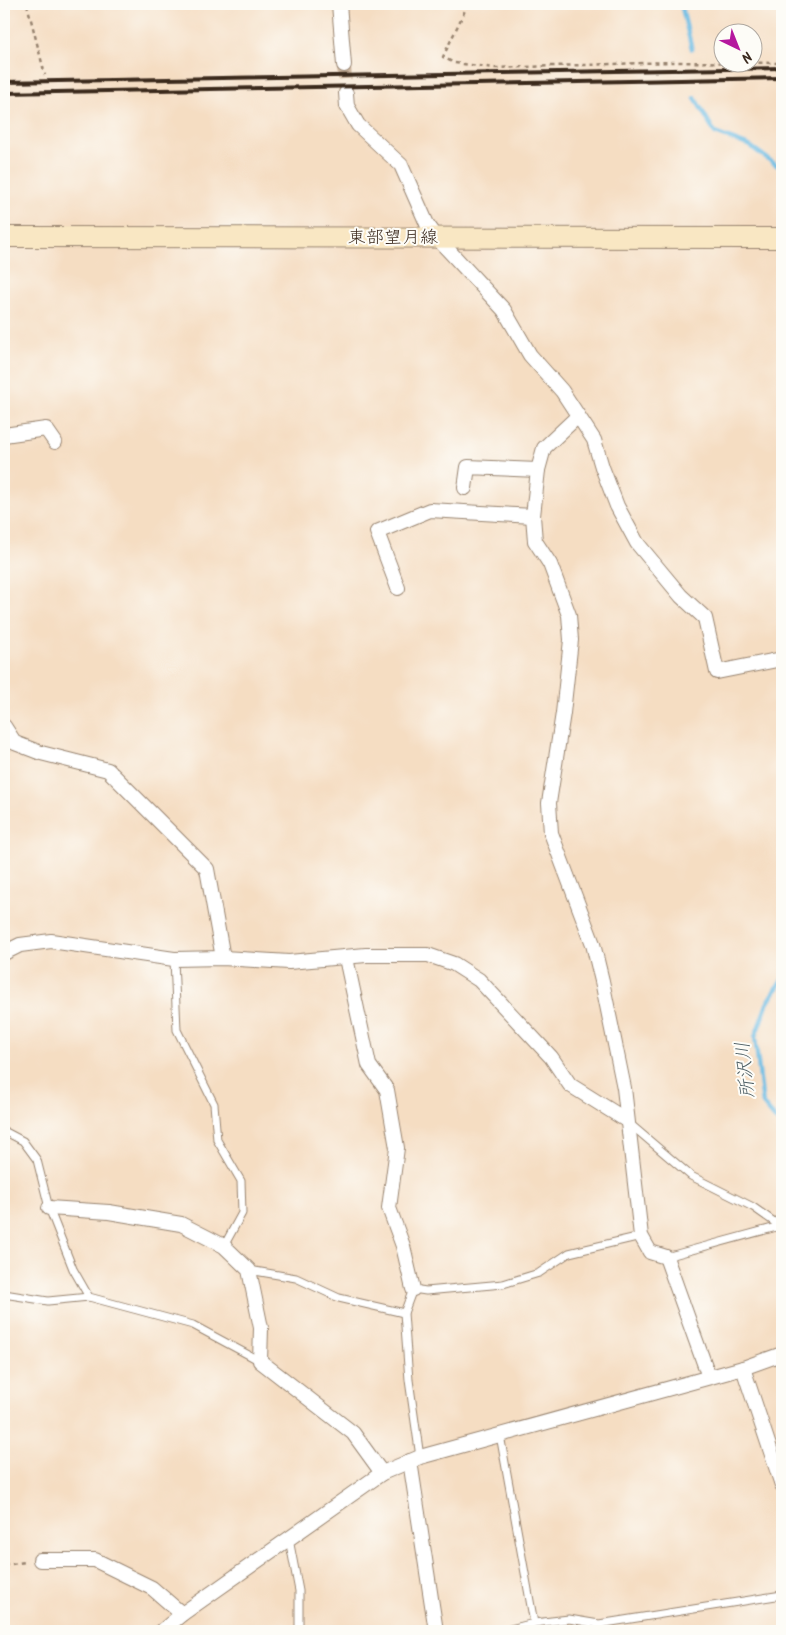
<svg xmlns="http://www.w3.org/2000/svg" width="786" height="1635" font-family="Kalam,'Klee One',sans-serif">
<rect width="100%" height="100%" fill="#fdfcf7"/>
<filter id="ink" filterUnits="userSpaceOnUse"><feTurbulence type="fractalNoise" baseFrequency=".02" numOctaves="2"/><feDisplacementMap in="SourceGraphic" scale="10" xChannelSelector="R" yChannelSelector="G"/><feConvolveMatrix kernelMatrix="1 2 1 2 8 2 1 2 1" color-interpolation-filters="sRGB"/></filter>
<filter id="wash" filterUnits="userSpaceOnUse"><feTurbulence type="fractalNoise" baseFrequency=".0096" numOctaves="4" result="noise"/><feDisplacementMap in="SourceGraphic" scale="20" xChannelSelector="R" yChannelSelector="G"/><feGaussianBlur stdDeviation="1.12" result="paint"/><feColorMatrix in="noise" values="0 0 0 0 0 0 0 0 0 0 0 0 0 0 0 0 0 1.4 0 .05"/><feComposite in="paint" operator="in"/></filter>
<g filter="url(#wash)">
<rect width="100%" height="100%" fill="#f5ddc2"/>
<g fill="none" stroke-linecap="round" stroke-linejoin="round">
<g stroke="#65b8e1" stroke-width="4.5">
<polyline points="681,4 692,49"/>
<polyline points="695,98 715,133 750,146 782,169"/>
<polyline points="782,980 767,1004 755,1037 763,1104 782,1127"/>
</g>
</g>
</g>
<g filter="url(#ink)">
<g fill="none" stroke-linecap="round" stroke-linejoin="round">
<polyline stroke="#d0b9a1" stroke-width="14" stroke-dasharray="14 7" stroke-linecap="butt" points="344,65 346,93"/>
<defs>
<g id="service">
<polyline points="174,959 177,1030 214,1104 217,1140 241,1181 242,1213 224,1246"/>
<polyline points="630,1124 691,1176 753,1207 780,1226"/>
<polyline points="4,1131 23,1141 37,1160 49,1208 73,1269 89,1297 193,1325 260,1361"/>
<polyline points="666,1257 780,1226 782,1228"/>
<polyline points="249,1270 296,1278 339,1298 404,1313"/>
<polyline points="4,1294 48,1301 89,1297"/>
<polyline points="500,1435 534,1623"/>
<polyline points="420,1457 409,1380 404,1313 413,1289 426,1291 503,1284 539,1273 569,1253 641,1236"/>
<polyline points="289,1539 299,1591 299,1631"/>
<polyline points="503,1631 534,1623 569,1619 599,1624 782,1595"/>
</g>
<g id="minor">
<polyline points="339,4 344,65"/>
<polyline points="346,93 347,106 358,125 401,165 427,224 437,238 504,310 530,355 562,391 594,440 602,467 617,506 637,543 681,596 705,618 717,672 782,659"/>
<polyline points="578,416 544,448 538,470 533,516 535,541 550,564 569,615 571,640 563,713 549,803 551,833 593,944 602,981 624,1088 641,1236 650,1252 666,1257 709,1377"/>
<polyline points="4,435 46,429 55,442"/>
<polyline points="465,488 468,467 538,470"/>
<polyline points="398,588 377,532 430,510 533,516"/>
<polyline points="4,726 15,743 41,753 108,770 207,869 223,958"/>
<polyline points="4,953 20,945 51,941 174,959 223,958 289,962 366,955 428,955 454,964 479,980 551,1057 570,1085 626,1120"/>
<polyline points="346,958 369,1065 387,1090 397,1148 389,1208 403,1246 413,1289"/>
<polyline points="49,1208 109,1212 181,1224 224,1246 249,1270 261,1328 260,1361 353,1433 382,1473"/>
<polyline points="743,1368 782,1485"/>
<polyline points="410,1461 436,1631"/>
<polyline points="40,1560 95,1560 152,1588 182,1614"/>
<polyline points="162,1631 182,1614 382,1473 420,1457 743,1368 782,1354"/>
</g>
<polyline id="secondary" points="4,237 782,238"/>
</defs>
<use href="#service" stroke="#988470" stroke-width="9"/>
<use href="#minor" stroke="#988470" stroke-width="16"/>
<use href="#secondary" stroke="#988470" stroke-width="22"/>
<g stroke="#988470" stroke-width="2.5" stroke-dasharray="4 4" stroke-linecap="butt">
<polyline points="27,4 45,75"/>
<polyline points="468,4 443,57 454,63 495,68 672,62 782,63"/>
<polyline points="4,1565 26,1562"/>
</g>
<use href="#service" stroke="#fff" stroke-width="7"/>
<use href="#minor" stroke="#fff" stroke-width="14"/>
<use href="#secondary" stroke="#f9e7c3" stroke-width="20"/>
<g stroke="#3b2a1e" stroke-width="4">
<polyline points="4,82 782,68"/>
<polyline points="4,93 782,78"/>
</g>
</g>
</g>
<g text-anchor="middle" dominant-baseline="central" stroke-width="4" stroke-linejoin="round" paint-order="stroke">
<g font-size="18" fill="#3b2a1e" stroke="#fdfcf7">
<text x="393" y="238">東部望月線</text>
</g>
<g font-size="19" font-style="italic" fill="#4a5c62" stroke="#fdfcf7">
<text transform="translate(746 1070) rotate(-96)">所沢川</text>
</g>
</g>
<rect width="786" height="1635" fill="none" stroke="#fdfcf7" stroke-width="20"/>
<g transform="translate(738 48) rotate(137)"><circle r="24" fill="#fdfcf7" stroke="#afa8a0"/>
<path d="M0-4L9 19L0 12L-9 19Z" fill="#b5179e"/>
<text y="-8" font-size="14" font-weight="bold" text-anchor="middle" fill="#3b2a1e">N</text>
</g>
</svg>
